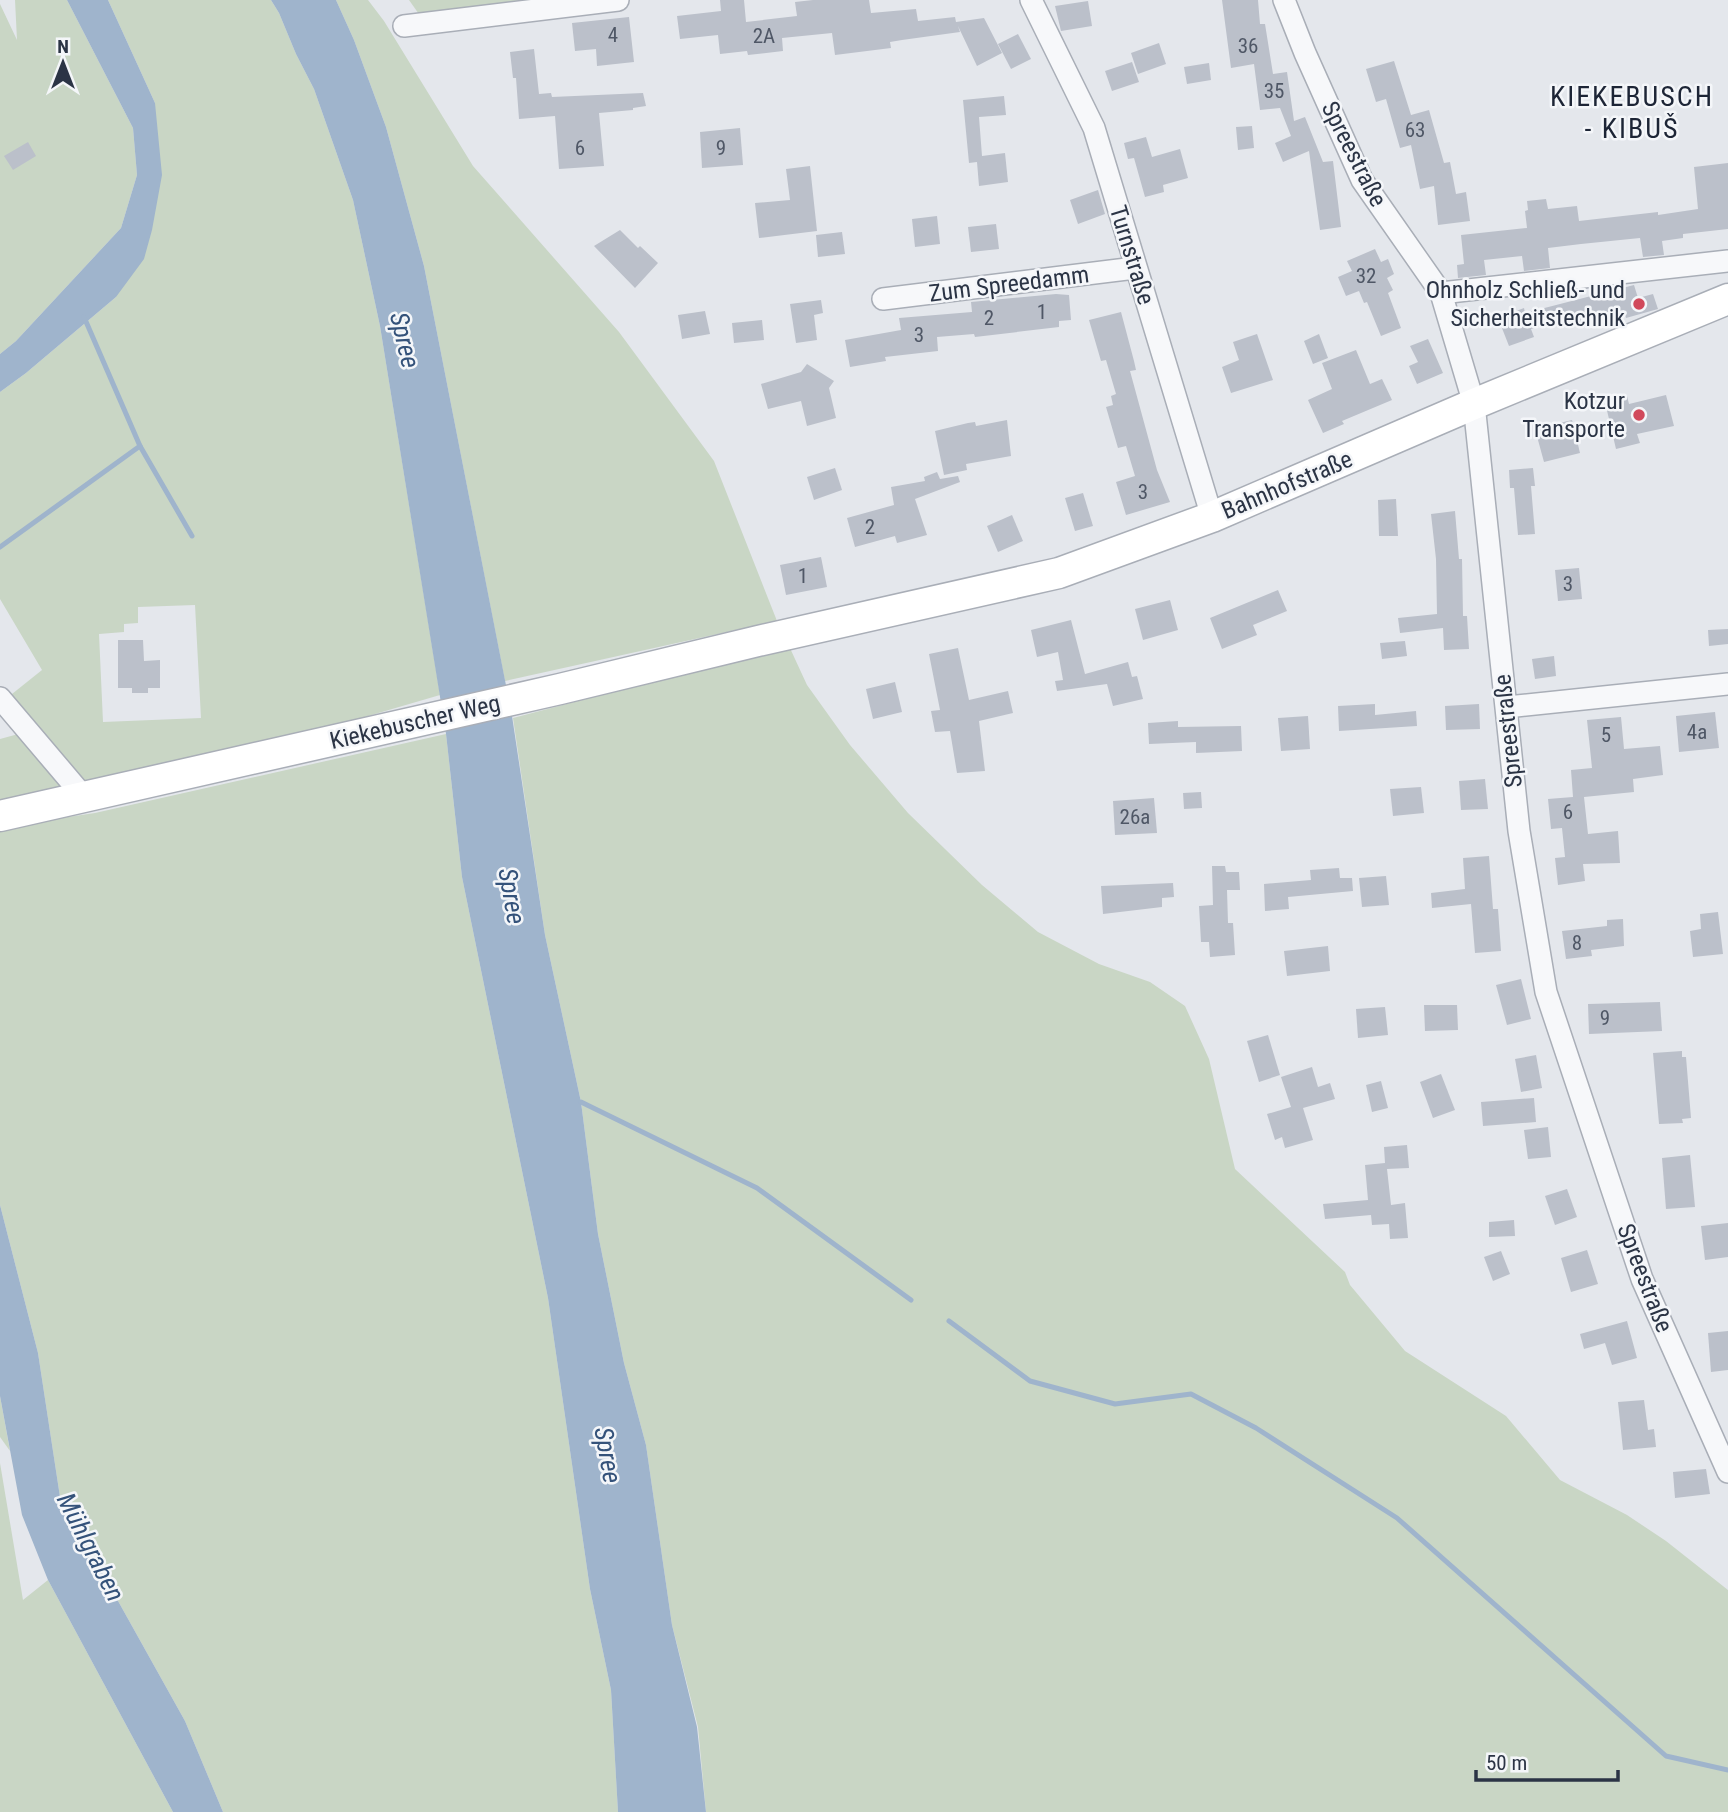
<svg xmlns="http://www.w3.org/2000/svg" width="1728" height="1812" font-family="'Roboto Condensed',sans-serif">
<rect width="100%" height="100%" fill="#e4e7ec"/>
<g fill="#c9d6c5" fill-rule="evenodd">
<polygon points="15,0 67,0 133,128 137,175 121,228 16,341 0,354 0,4 17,40"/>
<path d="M108 0H271L279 13 296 54 314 89 353 200 380 326 440 695 351 721 89 787 7 698 42 670 0 599V392L26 373 116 297 155 103ZM195 605 201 718 103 722 99 634 124 632V624L138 623V607Z"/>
<polygon points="336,0 368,0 384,21 473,166 619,332 714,461 777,621 505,681 424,266 386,127 354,40"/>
<polygon points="409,0 556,0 421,17"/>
<polygon points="789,646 807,685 850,745 908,813 982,885 1038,932 1099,964 1150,982 1185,1006 1209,1059 1235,1169 1345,1272 1350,1285 1405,1351 1506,1416 1560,1480 1627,1515 1666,1541 1728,1590 1728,1812 706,1812 698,1727 672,1625 646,1445 624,1363 598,1234 581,1102 545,935 513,718"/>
<polygon points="22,733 72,792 0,810 0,739"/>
<polygon points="446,734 462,877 548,1298 590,1589 611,1690 618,1812 223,1812 185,1721 60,1497 38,1353 0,1205 0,827 95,813"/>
<polygon points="0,1396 10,1451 0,1437"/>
<polygon points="0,1463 23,1600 48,1580 173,1812 0,1812"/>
</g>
<g fill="#9fb4cc">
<polygon points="67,0 108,0 155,103 162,175 152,230 144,259 116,297 26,373 0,392 0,354 16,341 121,228 137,175 133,128"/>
<polygon points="271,0 336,0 354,40 386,127 424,266 512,716 545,935 581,1102 598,1234 624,1363 646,1445 672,1625 697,1727 706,1812 618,1812 611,1690 590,1589 548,1298 462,877 446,734 380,326 353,200 314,89 296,54 279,13"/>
<polygon points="0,1205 38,1353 60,1497 185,1721 223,1812 173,1812 48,1580 22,1515 0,1396"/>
</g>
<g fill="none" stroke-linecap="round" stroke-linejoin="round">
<g stroke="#9fb4cc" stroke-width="5">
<polyline points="84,317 140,446 192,536"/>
<polyline points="0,547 140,446"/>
<polyline points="581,1102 757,1188 911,1300"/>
<polyline points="949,1321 1030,1381 1115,1404 1191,1394 1256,1428 1397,1518 1666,1756 1728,1770"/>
</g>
</g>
<g fill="#bbc0ca">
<polygon points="720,0 744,0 746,22 797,16 795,2 813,0 869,0 871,13 916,9 918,21 955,17 956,22 984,18 1002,53 977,66 958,26 960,32 902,40 890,42 891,48 835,55 832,33 782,38 783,51 748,55 747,51 720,54 718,35 680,39 677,16 721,11"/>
<polygon points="1222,0 1258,0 1260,24 1265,24 1273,74 1287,72 1294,121 1305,117 1323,162 1333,161 1341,227 1320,230 1309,151 1283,162 1275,143 1291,136 1280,108 1260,110 1254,64 1231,68"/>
<polygon points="1088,1 1092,26 1061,31 1055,6"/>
<polygon points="629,17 634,62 597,66 596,49 575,51 572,23"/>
<polygon points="1018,34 1031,59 1011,69 998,44"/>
<polygon points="1159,43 1166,64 1138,74 1131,53"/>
<polygon points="534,49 539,94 551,93 552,97 643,93 646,106 633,108 633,110 599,113 604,166 559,169 555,116 519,119 516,78 513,78 510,52"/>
<polygon points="1394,61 1411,115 1429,110 1444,163 1450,162 1456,194 1466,192 1470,221 1438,225 1434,186 1420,189 1411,145 1400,148 1386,99 1376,102 1366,69"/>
<polygon points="1132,62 1139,82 1112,91 1105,71"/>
<polygon points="1209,63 1211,80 1187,84 1184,67"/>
<polygon points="1004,96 1006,115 979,117 982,156 1005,153 1008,182 979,186 977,162 969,163 963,100"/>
<polygon points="1252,126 1254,148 1238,150 1236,127"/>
<polygon points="740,128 743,165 702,168 700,132"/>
<polygon points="1146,137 1152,157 1180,149 1188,178 1163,185 1164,192 1145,197 1134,158 1128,159 1124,143"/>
<polygon points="28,142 36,156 13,170 4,156"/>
<polygon points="1728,163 1728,229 1683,234 1683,238 1662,241 1664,255 1643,257 1640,238 1581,244 1548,248 1550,268 1524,271 1522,256 1484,260 1486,275 1458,278 1457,265 1464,264 1461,235 1527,228 1525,211 1528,210 1527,201 1546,199 1548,209 1577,206 1579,221 1658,212 1658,215 1698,209 1694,167"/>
<polygon points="810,166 817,231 759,238 755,203 790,200 786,169"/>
<polygon points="1098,190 1105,214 1078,224 1070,200"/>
<polygon points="937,216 940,244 915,247 912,219"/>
<polygon points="996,224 999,249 971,252 968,227"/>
<polygon points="620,230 638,248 640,246 658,263 635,288 594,246"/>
<polygon points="842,232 845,254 818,257 816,235"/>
<polygon points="1375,249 1381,262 1388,259 1394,274 1387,278 1393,290 1388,293 1401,328 1381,336 1367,302 1364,303 1359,291 1346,296 1338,277 1352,271 1347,261"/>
<polygon points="1634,285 1638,298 1653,294 1658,309 1626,318 1624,310 1576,323 1575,317 1531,329 1534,337 1509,346 1498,318 1524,308 1525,313"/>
<polygon points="1056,294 1069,295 1071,320 1059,321 1059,327 975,337 974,334 937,337 938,351 885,357 886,361 850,367 845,340 901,330 899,318 972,312 971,302"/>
<polygon points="821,300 823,313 814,315 817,340 796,343 790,304"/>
<polygon points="705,311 710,334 682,339 678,315"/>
<polygon points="1121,312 1134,361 1136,370 1130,371 1157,470 1170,502 1126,515 1116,482 1135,476 1126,446 1118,448 1106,407 1113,405 1111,396 1116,394 1106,360 1101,361 1089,320"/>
<polygon points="762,320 764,340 734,343 732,323"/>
<polygon points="1257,334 1273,380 1231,393 1222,367 1239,360 1233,342"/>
<polygon points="1319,334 1328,358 1313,364 1304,341"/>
<polygon points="1428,339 1443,373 1417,384 1409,366 1418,362 1410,346"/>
<polygon points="1356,350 1370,384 1382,379 1392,400 1342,421 1344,424 1323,433 1308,400 1332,389 1322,363"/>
<polygon points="807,364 834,381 829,388 836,418 807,426 801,401 768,409 761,384 801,372"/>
<polygon points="1666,395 1674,426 1637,434 1640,443 1616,449 1605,402 1627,396 1629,404"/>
<polygon points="1007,420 1011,456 966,464 967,470 944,475 935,431 968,423 975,422 976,426"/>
<polygon points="1572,420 1580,453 1544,462 1535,429"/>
<polygon points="835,468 842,490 814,500 807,477"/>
<polygon points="1533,468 1535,486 1531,486 1535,534 1518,535 1514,488 1510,488 1509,470"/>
<polygon points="937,472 940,479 958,476 960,482 915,499 927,535 897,543 895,536 855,547 847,518 894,505 891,487 925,481 924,477"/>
<polygon points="1083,493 1093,526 1075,531 1065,498"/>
<polygon points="1396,499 1398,536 1379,536 1378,500"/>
<polygon points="1455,511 1459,559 1462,559 1463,616 1467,616 1469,649 1444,650 1443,628 1400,633 1398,618 1437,614 1436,559 1431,514"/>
<polygon points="1012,515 1023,541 998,552 987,526"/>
<polygon points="821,557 827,587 786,595 780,565"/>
<polygon points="1579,568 1582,599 1558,601 1555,570"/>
<polygon points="1278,590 1287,611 1253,625 1257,635 1222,649 1210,618"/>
<polygon points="1170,600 1178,630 1143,640 1135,609"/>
<polygon points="1071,620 1085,674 1128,662 1132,677 1137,676 1143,699 1113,706 1107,684 1057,691 1055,681 1063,680 1058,652 1037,657 1031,630"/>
<polygon points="1728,629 1728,644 1709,646 1708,630"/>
<polygon points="118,640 143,640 144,661 160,660 160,688 148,688 148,693 132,693 132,688 118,688"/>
<polygon points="1405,641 1407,656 1382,659 1380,643"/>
<polygon points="958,648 969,700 1008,691 1013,713 979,721 985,771 957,773 950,731 935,732 931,711 940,710 929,654"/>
<polygon points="1554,656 1556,676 1535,679 1532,659"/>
<polygon points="895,682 902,712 873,719 866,689"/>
<polygon points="1375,704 1375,715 1416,711 1417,726 1339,731 1338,706"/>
<polygon points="1479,704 1480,729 1446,730 1445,706"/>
<polygon points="1715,712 1719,748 1679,752 1676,716"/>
<polygon points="1308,716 1310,749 1281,751 1278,718"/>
<polygon points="1621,717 1624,749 1660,746 1663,775 1633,779 1634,792 1584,797 1588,834 1618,831 1620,863 1583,864 1585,881 1558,885 1555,858 1565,857 1562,828 1551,829 1548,799 1573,797 1571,770 1592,768 1587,720"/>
<polygon points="1178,721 1178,727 1241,726 1242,751 1196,753 1196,742 1149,744 1148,723"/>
<polygon points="1485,779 1488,809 1461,810 1459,781"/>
<polygon points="1421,787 1424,813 1393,816 1390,789"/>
<polygon points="1201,792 1202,808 1184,809 1183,793"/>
<polygon points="1154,798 1157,833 1115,835 1113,801"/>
<polygon points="1489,856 1493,909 1498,909 1501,951 1475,953 1471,904 1432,908 1431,893 1465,889 1463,858"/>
<polygon points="1212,866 1225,866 1226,872 1239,872 1240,890 1227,890 1228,923 1233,923 1235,955 1210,957 1209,942 1201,942 1199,906 1213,905"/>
<polygon points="1339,868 1340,878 1352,878 1353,891 1288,897 1289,909 1265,911 1264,884 1311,880 1310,870"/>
<polygon points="1386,876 1389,905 1362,907 1359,878"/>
<polygon points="1173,883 1174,897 1162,898 1162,907 1103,914 1101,886"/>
<polygon points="1718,912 1723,954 1693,957 1690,931 1701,929 1700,914"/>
<polygon points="1623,919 1624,946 1591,950 1592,956 1566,959 1562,931 1607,926 1607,920"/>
<polygon points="1328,946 1330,971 1287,976 1284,951"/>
<polygon points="1521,979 1531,1019 1507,1025 1496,985"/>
<polygon points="1660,1002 1662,1031 1589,1034 1588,1004"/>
<polygon points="1424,1005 1457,1005 1458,1030 1425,1031"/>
<polygon points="1385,1007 1388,1035 1358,1038 1356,1009"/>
<polygon points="1268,1035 1280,1075 1259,1082 1247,1041"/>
<polygon points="1682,1051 1682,1057 1686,1057 1691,1118 1682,1119 1683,1123 1659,1124 1653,1053"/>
<polygon points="1536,1055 1542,1088 1521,1092 1515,1059"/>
<polygon points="1312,1067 1318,1087 1330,1083 1335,1099 1303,1108 1313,1140 1285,1148 1282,1137 1275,1140 1267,1114 1291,1107 1281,1077"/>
<polygon points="1441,1074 1455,1110 1433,1118 1420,1082"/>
<polygon points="1381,1081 1388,1108 1372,1112 1366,1085"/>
<polygon points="1534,1098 1536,1122 1483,1126 1481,1102"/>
<polygon points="1548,1127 1551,1157 1528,1159 1524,1130"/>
<polygon points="1407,1145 1409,1168 1387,1169 1391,1205 1405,1203 1408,1238 1390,1239 1389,1224 1372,1225 1371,1215 1325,1219 1323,1204 1368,1200 1365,1165 1385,1163 1384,1147"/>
<polygon points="1690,1155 1695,1207 1666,1209 1662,1158"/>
<polygon points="1567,1189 1577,1217 1555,1225 1545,1196"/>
<polygon points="1514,1220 1515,1236 1489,1237 1489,1222"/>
<polygon points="1728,1223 1728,1257 1705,1260 1701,1226"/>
<polygon points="1587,1250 1598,1284 1571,1292 1561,1258"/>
<polygon points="1501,1251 1510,1274 1493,1281 1484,1257"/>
<polygon points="1627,1321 1637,1358 1612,1365 1605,1343 1584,1349 1580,1334"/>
<polygon points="1728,1331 1728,1370 1711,1372 1708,1333"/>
<polygon points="1644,1400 1648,1430 1654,1429 1656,1447 1623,1450 1618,1402"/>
<polygon points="1706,1469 1710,1494 1675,1498 1673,1472"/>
</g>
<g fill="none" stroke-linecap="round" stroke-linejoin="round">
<defs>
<g id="minor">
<polyline points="1031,0 1094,128 1212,517"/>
<polyline points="1284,0 1305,53 1362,180 1441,293 1474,404 1519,831 1546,992 1642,1279 1728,1472"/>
<polyline points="404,26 618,0"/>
<polyline points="1441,293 1728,261"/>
<polyline points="883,299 1135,268"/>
<polyline points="0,698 84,797"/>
<polyline points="1507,707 1728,684"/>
</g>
<polyline id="secondary" points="0,816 560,689 758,641 1059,573 1212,517 1474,404 1728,299"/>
</defs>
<use href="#minor" stroke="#a9aeb7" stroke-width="24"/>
<use href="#secondary" stroke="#a9aeb7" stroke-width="33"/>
<use href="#minor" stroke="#f7f8fa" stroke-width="21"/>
<use href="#secondary" stroke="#fff" stroke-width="30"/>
</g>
<g fill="#d1495b" stroke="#f4f6f9" stroke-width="2.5">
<circle cx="1639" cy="304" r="7"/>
<circle cx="1639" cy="415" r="7"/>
</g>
<g text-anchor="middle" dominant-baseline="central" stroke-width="5" stroke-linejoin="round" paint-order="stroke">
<g font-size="21" fill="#4f5766">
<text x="613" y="35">4</text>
<text x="764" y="36">2A</text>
<text x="1248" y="46">36</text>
<text x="1274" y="91">35</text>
<text x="1415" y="130">63</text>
<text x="580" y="148">6</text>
<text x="721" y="148">9</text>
<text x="1366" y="276">32</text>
<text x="1042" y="312">1</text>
<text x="989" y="318">2</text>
<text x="919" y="335">3</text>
<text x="1143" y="492">3</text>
<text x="870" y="527">2</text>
<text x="803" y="576">1</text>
<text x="1568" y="584">3</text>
<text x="1697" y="732">4a</text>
<text x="1606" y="735">5</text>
<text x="1568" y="812">6</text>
<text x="1135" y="817">26a</text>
<text x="1577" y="943">8</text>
<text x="1605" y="1018">9</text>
</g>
<g font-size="24" fill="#2b3445" stroke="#f4f6f9">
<text transform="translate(1354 154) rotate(63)">Spreestraße</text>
<text transform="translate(1132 255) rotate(73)">Turnstraße</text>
<text transform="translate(1009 284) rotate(-7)">Zum Spreedamm</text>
<text transform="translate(1287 485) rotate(-23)">Bahnhofstraße</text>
<text transform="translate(415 722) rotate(-13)">Kiekebuscher Weg</text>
<text transform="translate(1508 731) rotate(-96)">Spreestraße</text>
<text transform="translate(1645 1278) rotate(69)">Spreestraße</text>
</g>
<g font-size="24" fill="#2b3445" stroke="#f4f6f9" text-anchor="end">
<text x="1625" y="290">Ohnholz Schließ- und<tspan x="1625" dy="28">Sicherheitstechnik</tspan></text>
<text x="1625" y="401">Kotzur<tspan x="1625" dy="28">Transporte</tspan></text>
</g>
<g font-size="26" font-style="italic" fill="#34527a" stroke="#f4f6f9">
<text transform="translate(405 340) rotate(77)">Spree</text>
<text transform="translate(512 896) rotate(80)">Spree</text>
<text transform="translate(608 1455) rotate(80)">Spree</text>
<text transform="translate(91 1547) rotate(63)">Mühlgraben</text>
</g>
<g font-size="28" letter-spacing="2" fill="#1d2536" stroke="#f4f6f9">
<text x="1632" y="96">KIEKEBUSCH<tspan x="1632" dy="32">- KIBUŠ</tspan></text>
</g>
</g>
<g transform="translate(63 63)" stroke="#f4f6f9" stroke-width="5" paint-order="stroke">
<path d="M0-5L12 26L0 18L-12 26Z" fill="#2b3445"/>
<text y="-10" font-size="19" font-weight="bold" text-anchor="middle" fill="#2b3445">N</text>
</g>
<path d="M1476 1770v10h142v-10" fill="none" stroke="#2b3445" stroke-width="3.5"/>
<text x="1486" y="1770" font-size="21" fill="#2b3445" stroke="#f4f6f9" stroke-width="5" paint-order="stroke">50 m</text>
</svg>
